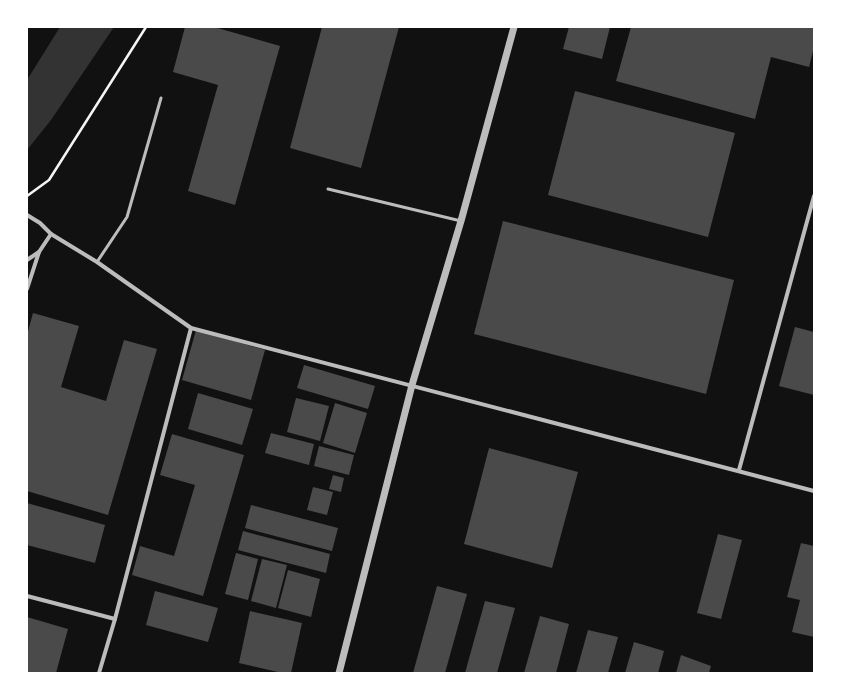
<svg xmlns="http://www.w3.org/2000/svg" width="841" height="700" font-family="'Titillium Web',sans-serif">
<rect width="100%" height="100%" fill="#111"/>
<polygon fill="#333" points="60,27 114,27 51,120 27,150 27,80"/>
<g fill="#4a4a4a">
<polygon points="185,27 214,27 280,46 235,205 188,191 218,85 173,72"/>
<polygon points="322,27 399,27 361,168 290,148"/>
<polygon points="569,27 610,27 602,59 563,49"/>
<polygon points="631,27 814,27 814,47 809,67 771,57 755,119 616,81"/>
<polygon points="575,91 735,133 708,237 548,195"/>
<polygon points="503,221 734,280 706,394 474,334"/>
<polygon points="33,313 79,326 61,387 106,401 124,340 157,349 108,515 27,491 27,335"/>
<polygon points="795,327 814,332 814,395 779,386"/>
<polygon points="196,330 265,350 251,400 182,380"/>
<polygon points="304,365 375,386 368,409 297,388"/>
<polygon points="198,393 253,409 242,445 188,429"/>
<polygon points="296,398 329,406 320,441 287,432"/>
<polygon points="335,403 367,413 355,453 323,443"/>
<polygon points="271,433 314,444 309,465 265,453"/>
<polygon points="172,434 244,455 203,596 132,575 140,546 174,556 195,485 160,475"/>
<polygon points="319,446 354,455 349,475 314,466"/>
<polygon points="489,448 578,472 552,568 464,544"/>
<polygon points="333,475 344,478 341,492 329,489"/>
<polygon points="313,487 333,492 327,515 307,510"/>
<polygon points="27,503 105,525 95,563 27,545"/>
<polygon points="251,505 338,528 332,551 245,528"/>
<polygon points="243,531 330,554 326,573 238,550"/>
<polygon points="718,534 742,540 721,619 697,613"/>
<polygon points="801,543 814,546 814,637 792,632 800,600 787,597"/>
<polygon points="236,553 258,559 248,600 225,594"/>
<polygon points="262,559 287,565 276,608 251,601"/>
<polygon points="288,570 320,579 311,617 278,608"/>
<polygon points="437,586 467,594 445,673 413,673"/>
<polygon points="155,591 218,608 208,642 146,625"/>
<polygon points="485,601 515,608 497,673 465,673"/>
<polygon points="250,611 302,623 291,673 282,673 239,663"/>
<polygon points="540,616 569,624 556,673 524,673"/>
<polygon points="27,617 68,629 56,673 27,673"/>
<polygon points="588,630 618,637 608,673 576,673"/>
<polygon points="634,642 664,651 658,673 625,673"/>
<polygon points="681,655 711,666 709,673 676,673"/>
</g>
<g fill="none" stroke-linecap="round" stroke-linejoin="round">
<polyline stroke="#f5f5f5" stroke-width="2.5" points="27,196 49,180 146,27"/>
<g stroke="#bcbcbc" stroke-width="3">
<polyline points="328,189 461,221"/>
<polyline points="97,262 127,217 161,98"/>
</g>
<g stroke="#bcbcbc" stroke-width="4">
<polyline points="27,215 40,223 51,234 97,262 191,328 814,491"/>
<polyline points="27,260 39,252"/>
<polyline points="27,289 39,252 51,234"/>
<polyline points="739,470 814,196"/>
<polyline points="27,596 115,619"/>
<polyline points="99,673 115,619 191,328"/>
</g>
<polyline stroke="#bcbcbc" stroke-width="7" points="339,673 412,385 461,221 514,27"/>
</g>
<rect width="841" height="700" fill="none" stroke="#ffffff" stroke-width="56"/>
</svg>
